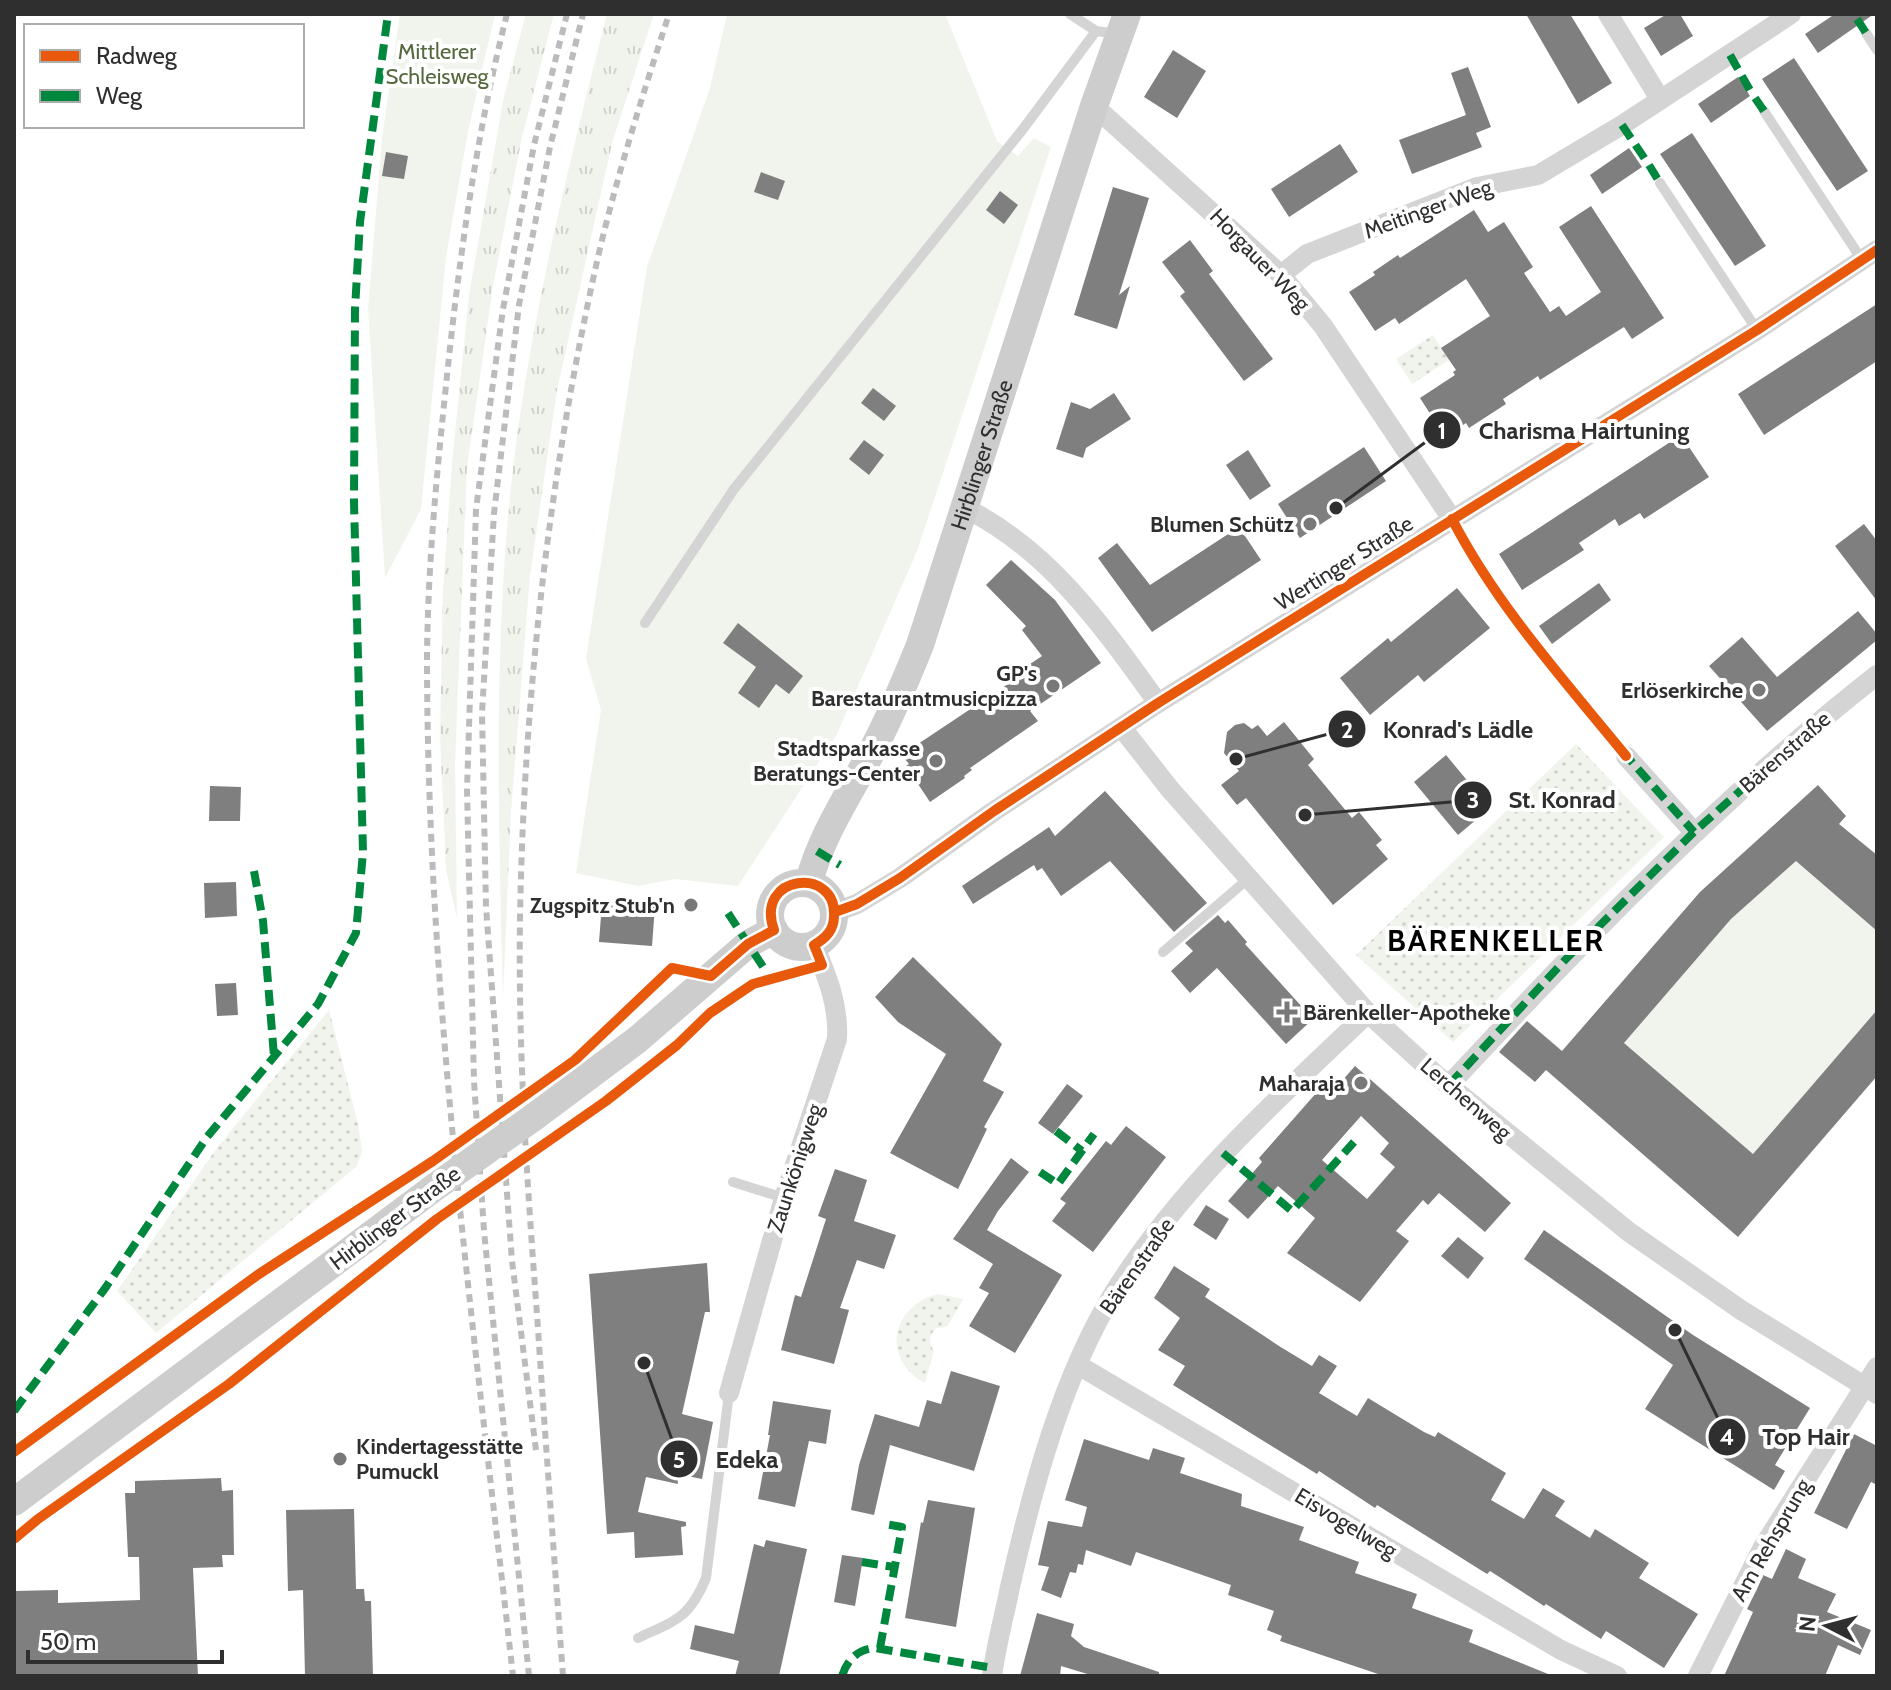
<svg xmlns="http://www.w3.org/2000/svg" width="1891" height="1690" font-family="Cabin,sans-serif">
<defs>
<pattern id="grass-tufts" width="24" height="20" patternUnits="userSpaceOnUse" patternTransform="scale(2)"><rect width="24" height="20" fill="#f1f4ec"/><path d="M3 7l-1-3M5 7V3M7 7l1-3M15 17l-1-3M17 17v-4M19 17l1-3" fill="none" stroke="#cfd2cb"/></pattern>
<pattern id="park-dots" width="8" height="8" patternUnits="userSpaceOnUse" patternTransform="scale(2)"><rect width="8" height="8" fill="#f1f4ec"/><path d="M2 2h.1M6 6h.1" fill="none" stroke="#cfd2cb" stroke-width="1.8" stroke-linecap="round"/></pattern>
</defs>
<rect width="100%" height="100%" fill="#fff"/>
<g fill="url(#grass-tufts)">
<polygon points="526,14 554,14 522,137 493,286 467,467 455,763 457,918 446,870 440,736 443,589 452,463 469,295 504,96"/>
<path d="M607 14H654L612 143 557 390 530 575 511 812 503 998C498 808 492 617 518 429 538 288 572 151 607 14Z"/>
</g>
<g fill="url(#park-dots)">
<polygon points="1433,335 1449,360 1412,384 1396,359"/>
<polygon points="1576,744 1664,837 1453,1042 1356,955"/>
<polygon points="329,1010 358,1124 362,1151 357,1166 156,1333 117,1291 217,1148"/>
<path d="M938 1294 963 1299 947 1327 936 1328C929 1335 928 1343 934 1351L925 1383C880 1359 892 1305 938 1294Z"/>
</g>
<g fill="#f1f4ec">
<polygon points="400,14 495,14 468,131 446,257 421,509 385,578 368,309 382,138"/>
<polygon points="727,14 945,14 997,141 1018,156 1034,138 1051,147 917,551 837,734 738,886 675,879 638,886 576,873 601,710 586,659 647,267 710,88"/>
<polygon points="1796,861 1877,931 1877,1010 1753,1154 1624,1043 1731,919"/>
</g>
<g fill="#7f7f7f" fill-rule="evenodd">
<polygon points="1526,14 1570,14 1612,83 1578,104"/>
<polygon points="1667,14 1680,14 1693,36 1661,56 1644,28"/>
<polygon points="1835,14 1874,14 1818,53 1805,34"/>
<polygon points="1173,50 1206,71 1177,118 1144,97"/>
<polygon points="1794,58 1868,171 1837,191 1762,79"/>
<polygon points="1468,67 1491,127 1476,133 1482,147 1412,174 1399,140 1466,115 1451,73"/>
<polygon points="1738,77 1750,96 1711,123 1698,104"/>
<polygon points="1692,133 1766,246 1735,266 1660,154"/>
<polygon points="1340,144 1358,172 1289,217 1271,189"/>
<polygon points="1629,148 1642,167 1602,194 1590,175"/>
<polygon points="386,152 408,156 404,179 382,176"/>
<polygon points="761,172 785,181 778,200 754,192"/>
<polygon points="1113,187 1149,198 1119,295 1130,286 1117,329 1074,315"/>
<polygon points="1000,191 1018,205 1004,224 986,210"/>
<polygon points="1591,206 1664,318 1632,339 1624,327 1540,380 1538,376 1503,399 1506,404 1469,428 1466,423 1445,437 1420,398 1455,375 1453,372 1456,370 1441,348 1490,316 1466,279 1399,324 1395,318 1375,331 1349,292 1375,275 1373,272 1398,255 1400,258 1474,210 1488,232 1504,222 1533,267 1524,273 1550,312 1559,306 1566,316 1601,292 1559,227"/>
<polygon points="1190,240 1213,271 1209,274 1273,359 1244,381 1180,296 1185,292 1162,262"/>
<polygon points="1877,304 1877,361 1764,435 1738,394"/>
<polygon points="873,388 896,406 884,421 861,403"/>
<polygon points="1114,393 1131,419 1086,448 1083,458 1056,449 1071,402 1090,409"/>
<polygon points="1681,435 1709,477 1644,519 1640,513 1619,526 1615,519 1579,543 1584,550 1522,590 1499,554"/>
<polygon points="864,440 884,455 869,475 849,459"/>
<polygon points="1364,447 1386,481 1300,538 1278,504"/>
<polygon points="1248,450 1271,486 1250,500 1226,465"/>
<polygon points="1864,524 1877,541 1877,601 1835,546"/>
<polygon points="1239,527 1261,560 1152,632 1098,558 1117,543 1150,585"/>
<polygon points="1011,560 1055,600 1101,663 1030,711 1038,721 970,768 972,770 964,776 965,778 930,802 906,766 909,764 904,758 911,753 909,750 1011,682 1008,679 1042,656 1022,630 1026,626 986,585"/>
<polygon points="1599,583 1611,600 1552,644 1539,626"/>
<polygon points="1457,588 1490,628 1424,682 1418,675 1370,715 1340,678 1388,638 1391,642"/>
<polygon points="1858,611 1877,634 1877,640 1767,731 1709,666 1742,637 1777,677"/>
<polygon points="738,623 803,676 789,694 776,684 759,708 738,693 756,667 723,643"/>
<polygon points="1284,722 1314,759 1308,765 1352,818 1359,812 1382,840 1376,845 1388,859 1333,905 1246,798 1237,805 1221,785 1239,771 1224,753 1227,732 1235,725 1244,723 1252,729 1258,725 1267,736"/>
<polygon points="1446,755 1490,808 1458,835 1414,782"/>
<polygon points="1818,785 1846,816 1839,824 1877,855 1877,931 1796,861 1731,919 1624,1043 1753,1154 1877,1010 1877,1076 1738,1237 1546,1070 1535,1082 1499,1052 1527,1021 1562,1051 1700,892"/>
<polygon points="210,786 241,787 240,821 209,821"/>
<polygon points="1105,791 1207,903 1174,932 1110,861 1061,896 1042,868 1037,871 1034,865 973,904 962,886 1049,827 1055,836"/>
<polygon points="236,882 237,916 205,918 204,883"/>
<polygon points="602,903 655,906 652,946 599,942"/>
<polygon points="1218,915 1225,923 1228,920 1247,942 1245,944 1313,1019 1286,1044 1217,968 1190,993 1171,971 1193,951 1185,943"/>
<polygon points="913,957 1002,1044 983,1081 1004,1092 984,1127 987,1129 958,1189 890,1153 946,1054 898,1022 875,997"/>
<polygon points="236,983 238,1015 217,1016 215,984"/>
<path d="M1355 1066 1511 1203 1485 1232 1439 1193 1428 1205 1423 1200 1396 1231 1409 1241 1360 1302 1287 1253 1315 1218 1278 1186 1248 1219 1228 1201 1262 1162 1259 1158 1325 1083 1333 1091ZM1361 1116 1389 1143 1380 1154 1395 1167 1367 1199 1322 1160Z"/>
<polygon points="1067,1084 1083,1096 1053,1134 1038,1123"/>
<polygon points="1126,1126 1166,1157 1093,1252 1052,1221 1066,1203 1060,1199 1106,1141 1111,1145"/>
<polygon points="1011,1158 1029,1172 998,1211 987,1230 1062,1275 1015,1353 969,1326 989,1293 979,1288 993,1264 953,1239"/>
<polygon points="835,1169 867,1180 854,1221 896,1235 884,1269 857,1260 840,1308 849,1310 834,1364 781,1350 795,1295 801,1297 826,1219 818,1216"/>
<polygon points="1206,1205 1229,1219 1216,1240 1193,1225"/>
<polygon points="1544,1230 1693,1335 1810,1408 1775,1465 1785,1471 1774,1490 1645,1409 1673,1365 1524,1259"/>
<polygon points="1458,1237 1484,1258 1468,1279 1441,1256"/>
<polygon points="707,1263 710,1312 705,1312 682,1414 713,1422 702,1479 677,1474 678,1484 646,1477 638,1512 686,1522 686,1526 681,1527 683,1555 635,1558 634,1532 607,1534 589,1274"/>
<polygon points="1174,1266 1210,1289 1205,1297 1279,1346 1312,1366 1319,1355 1337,1366 1319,1393 1357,1416 1368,1398 1424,1432 1435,1437 1438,1432 1506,1473 1491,1500 1524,1519 1543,1488 1565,1501 1555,1516 1590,1538 1595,1529 1649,1563 1639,1578 1698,1614 1664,1668 1606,1631 1601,1639 1546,1604 1544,1606 1490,1571 1487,1574 1377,1505 1375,1508 1319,1471 1317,1474 1173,1385 1185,1366 1158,1350 1180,1318 1154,1298"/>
<polygon points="951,1371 1000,1386 974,1471 890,1445 874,1515 851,1510 859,1465 875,1414 919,1427 927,1400 941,1404"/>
<polygon points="773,1401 831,1410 826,1444 809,1441 795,1507 758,1499 770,1435 768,1435"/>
<polygon points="1854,1434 1877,1446 1877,1485 1871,1482 1847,1529 1814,1513"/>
<polygon points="1084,1439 1149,1460 1153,1448 1185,1458 1180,1473 1242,1494 1241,1506 1304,1527 1299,1540 1359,1562 1355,1573 1417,1594 1412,1608 1473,1630 1469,1642 1553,1676 1384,1676 1280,1641 1282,1636 1267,1630 1274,1611 1228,1595 1231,1585 1136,1552 1131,1566 1086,1550 1083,1565 1078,1564 1076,1573 1070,1572 1061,1598 1041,1590 1049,1567 1038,1565 1048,1521 1082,1527 1087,1507 1065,1500"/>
<polygon points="221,1478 222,1491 233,1490 234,1555 222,1555 223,1567 193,1568 198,1676 14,1676 14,1591 58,1590 58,1603 140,1600 139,1557 128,1557 125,1493 135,1493 135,1481"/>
<polygon points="928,1500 975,1508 956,1627 905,1618 921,1522 923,1523"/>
<polygon points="354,1509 356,1589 364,1589 365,1601 371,1601 373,1676 305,1676 303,1590 288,1591 286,1510"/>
<polygon points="766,1540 807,1549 779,1676 735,1676 739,1661 690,1649 695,1625 734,1634 754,1544 764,1547"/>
<polygon points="1786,1549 1806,1559 1798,1578 1836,1594 1827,1612 1871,1630 1860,1655 1838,1645 1825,1676 1724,1676 1753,1612 1747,1609 1757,1589 1763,1575 1772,1579"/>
<polygon points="842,1555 863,1558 855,1606 834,1602"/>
<polygon points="1037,1613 1074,1624 1071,1636 1084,1647 1159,1672 1159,1676 1094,1676 1061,1666 1060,1676 1020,1676"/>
</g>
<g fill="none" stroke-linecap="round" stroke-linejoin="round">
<g stroke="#d4d4d4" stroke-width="10">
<polyline points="1070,14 1096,31"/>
<polyline points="1866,33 1877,50"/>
<polyline points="1764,111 1862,260"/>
<polyline points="1660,183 1757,330"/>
<polyline points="645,623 734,489 1023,129 1096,31 1118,34"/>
<polyline points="1163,952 1249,878"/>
<polyline points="733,1182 784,1198"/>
<path d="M638 1638C676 1620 689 1619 706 1578L729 1393"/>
</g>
<g stroke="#d4d4d4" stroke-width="20">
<polyline points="1608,14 1660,99"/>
<polyline points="1094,106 1281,275 1323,326 1452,519"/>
<polyline points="1281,275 1307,254 1477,187 1538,175 1622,125 1791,14"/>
<path d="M965 508C1050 550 1104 628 1158 703"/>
<polyline points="1122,728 1169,788 1368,1013 1435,1074 1629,1232 1741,1310 1877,1394"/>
<polyline points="1626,756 1694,832"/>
<polyline points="835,912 857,904 900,878 994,811 1158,703 1757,330 1877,250"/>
<path d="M1449 1085C1584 940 1721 797 1877 675"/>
<polyline points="1078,1365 1561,1650 1617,1676"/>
<path d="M729 1393 784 1198 837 1039C839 1005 827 976 814 945"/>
<path d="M992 1676C996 1646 1004 1617 1010 1587 1032 1490 1062 1376 1115 1291 1182 1185 1278 1098 1368 1013"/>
<polyline points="1698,1676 1763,1547 1877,1367"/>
</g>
<g stroke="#cdcdcd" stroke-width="28">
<path id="s1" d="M809 882C821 836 848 796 871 753 890 718 905 682 920 645L1094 106 1127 14"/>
<circle cx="802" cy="915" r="32"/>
<polyline points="534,1117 637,1040 748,944 774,930"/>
<polyline points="14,1502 435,1187"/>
</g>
<g stroke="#bbb" stroke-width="6" stroke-dasharray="8 6" stroke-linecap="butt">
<path d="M507 14C475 139 458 267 445 395 436 481 428 568 427 655 427 997 475 1337 513 1676"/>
<polyline points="536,1450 512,1261 486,907 482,713 494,513 519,305 550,147 583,14"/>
<polyline points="529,1676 484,1231 474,1081 467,790 476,509 503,309 534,145 567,14"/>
<path d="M563 1676C554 1555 545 1435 537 1314 527 1182 518 1050 520 918 524 696 549 474 598 257 617 175 643 94 669 14"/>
</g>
<polyline stroke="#cdcdcd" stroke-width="28" points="435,1187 534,1117"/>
<g stroke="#00873e" stroke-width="8" stroke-dasharray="16 8" stroke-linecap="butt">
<polyline points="1857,19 1866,33"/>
<polyline points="1730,55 1751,92"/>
<polyline points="1755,98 1764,111"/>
<polyline points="1622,125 1645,159"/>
<polyline points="1649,165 1660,183"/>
<polyline points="1622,751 1694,832"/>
<polyline points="817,851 840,865"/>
<polyline points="254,871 263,921 274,1056"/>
<polyline points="728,913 771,979"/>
<polyline points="1449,1085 1565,960 1694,832 1824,716"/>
<polyline points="1056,1131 1082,1151"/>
<polyline points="1223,1153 1292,1211 1354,1142"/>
<polyline points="1040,1172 1058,1184 1094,1134"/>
<polyline points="14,1411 106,1287 207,1137 318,1004 356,933 363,852 354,502 355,309 360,222 388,14"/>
<polyline points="862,1562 894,1567"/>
<polyline points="880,1648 902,1527 885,1524"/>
<path d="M842 1676C847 1660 858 1649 875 1648L993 1668"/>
</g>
<defs>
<g id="cycleway">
<path d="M1452 519C1497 606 1564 680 1626 756"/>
<polyline points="835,912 857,904 900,878 994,811 1158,703 1757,330 1877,250"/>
<path d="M14 1452 259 1274 433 1161 575 1060 672 968 711 976 748 944 774 930C754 874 837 866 834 916 834 930 826 938 814 945L822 965 753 984 710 1013 677 1045 606 1101 437 1219 229 1384 38 1519 14 1539"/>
</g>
</defs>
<use href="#cycleway" stroke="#fff" stroke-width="15"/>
<use href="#cycleway" stroke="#e8590c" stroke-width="10"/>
</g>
<g fill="#787878" stroke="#fff" stroke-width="3">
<circle cx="1310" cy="524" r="8"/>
<circle cx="1053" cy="686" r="8"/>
<circle cx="1759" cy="690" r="8"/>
<circle cx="936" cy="761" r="8"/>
<circle cx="691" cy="905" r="8"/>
<path d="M1283 1000h8v8h8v8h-8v8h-8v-8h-8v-8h8z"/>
<circle cx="1361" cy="1083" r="8"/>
<circle cx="340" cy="1459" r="8"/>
</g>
<g text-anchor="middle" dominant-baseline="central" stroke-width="8" stroke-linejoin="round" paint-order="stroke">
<g font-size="22" fill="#55683e" stroke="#fff">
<text x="437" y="51">Mittlerer<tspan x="437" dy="25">Schleisweg</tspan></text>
</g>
<g font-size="22" fill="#2f2f2f" stroke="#fff">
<text transform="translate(1428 209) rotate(-20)">Meitinger Weg</text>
<text transform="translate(1260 260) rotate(46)">Horgauer Weg</text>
<text stroke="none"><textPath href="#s1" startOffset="462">Hirblinger Straße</textPath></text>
<text transform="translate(1344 563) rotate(-32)">Wertinger Straße</text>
<text transform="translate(1785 752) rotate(-41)">Bärenstraße</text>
<text transform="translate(1466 1099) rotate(41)">Lerchenweg</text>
<text transform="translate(795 1168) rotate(-72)">Zaunkönigweg</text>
<text transform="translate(395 1218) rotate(-37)">Hirblinger Straße</text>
<text transform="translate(1137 1266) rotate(-55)">Bärenstraße</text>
<text transform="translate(1346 1523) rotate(31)">Eisvogelweg</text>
<text transform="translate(1771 1540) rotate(-60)">Am Rehsprung</text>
</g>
<g font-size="22" font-weight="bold" fill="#2f2f2f" stroke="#fff" text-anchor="end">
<text x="1294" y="524">Blumen Schütz</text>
<text x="1037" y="673">GP's<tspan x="1037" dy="25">Barestaurantmusicpizza</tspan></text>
<text x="1743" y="690">Erlöserkirche</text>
<text x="920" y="748">Stadtsparkasse<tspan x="920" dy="25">Beratungs-Center</tspan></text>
<text x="675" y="905">Zugspitz Stub'n</text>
<text x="1303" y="1012" text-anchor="start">Bärenkeller-Apotheke</text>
<text x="1345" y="1083">Maharaja</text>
<text x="356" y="1446" text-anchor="start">Kindertagesstätte<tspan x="356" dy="25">Pumuckl</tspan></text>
</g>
<g font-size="30" font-weight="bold" letter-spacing="2" fill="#000" stroke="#fff">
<text x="1496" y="940">BÄRENKELLER</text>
</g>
</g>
<path fill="none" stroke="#2f2f2f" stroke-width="3" d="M1336 508L1442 430M1236 759L1347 729M1305 815L1473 800M1675 1330L1727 1437M644 1363L679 1459"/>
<g fill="#2f2f2f" stroke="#fff" stroke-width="3">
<circle cx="1336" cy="508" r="8"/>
<circle cx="1236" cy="759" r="8"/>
<circle cx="1305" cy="815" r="8"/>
<circle cx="1675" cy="1330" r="8"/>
<circle cx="644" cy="1363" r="8"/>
<circle cx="1442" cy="430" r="20"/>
<circle cx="1347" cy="729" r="20"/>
<circle cx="1473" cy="800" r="20"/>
<circle cx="1727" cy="1437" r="20"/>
<circle cx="679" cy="1459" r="20"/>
</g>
<g font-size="24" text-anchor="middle" font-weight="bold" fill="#fff">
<text x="1442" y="439">1</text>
<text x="1347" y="738">2</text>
<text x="1473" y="808">3</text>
<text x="1727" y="1445">4</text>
<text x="679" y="1468">5</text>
</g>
<g font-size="24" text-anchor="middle" font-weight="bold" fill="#2f2f2f" stroke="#fff" stroke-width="8" stroke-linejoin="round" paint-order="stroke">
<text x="1584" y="439">Charisma Hairtuning</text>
<text x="1458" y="738">Konrad's Lädle</text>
<text x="1562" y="808">St. Konrad</text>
<text x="1806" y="1445">Top Hair</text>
<text x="747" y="1468">Edeka</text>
</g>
<rect width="1891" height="1690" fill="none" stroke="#2f2f2f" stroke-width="32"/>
<rect x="24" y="24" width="280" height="104" fill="#ffffff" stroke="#acacac" stroke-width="2"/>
<rect x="40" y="50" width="40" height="12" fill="#e8590c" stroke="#acacac" stroke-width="2"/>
<text x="96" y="64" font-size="24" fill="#2f2f2f">Radweg</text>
<rect x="40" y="90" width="40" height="12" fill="#00873e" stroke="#acacac" stroke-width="2"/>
<text x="96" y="104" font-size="24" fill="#2f2f2f">Weg</text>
<g transform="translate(1827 1626) rotate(276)" stroke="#ffffff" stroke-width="6" paint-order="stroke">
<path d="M0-6L14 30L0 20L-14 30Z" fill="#2f2f2f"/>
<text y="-12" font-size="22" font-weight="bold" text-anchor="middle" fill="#2f2f2f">N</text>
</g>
<path d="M28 1650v12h194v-12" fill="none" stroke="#2f2f2f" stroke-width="4"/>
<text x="40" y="1650" font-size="24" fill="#2f2f2f" stroke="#ffffff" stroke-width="6" paint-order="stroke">50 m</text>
</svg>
